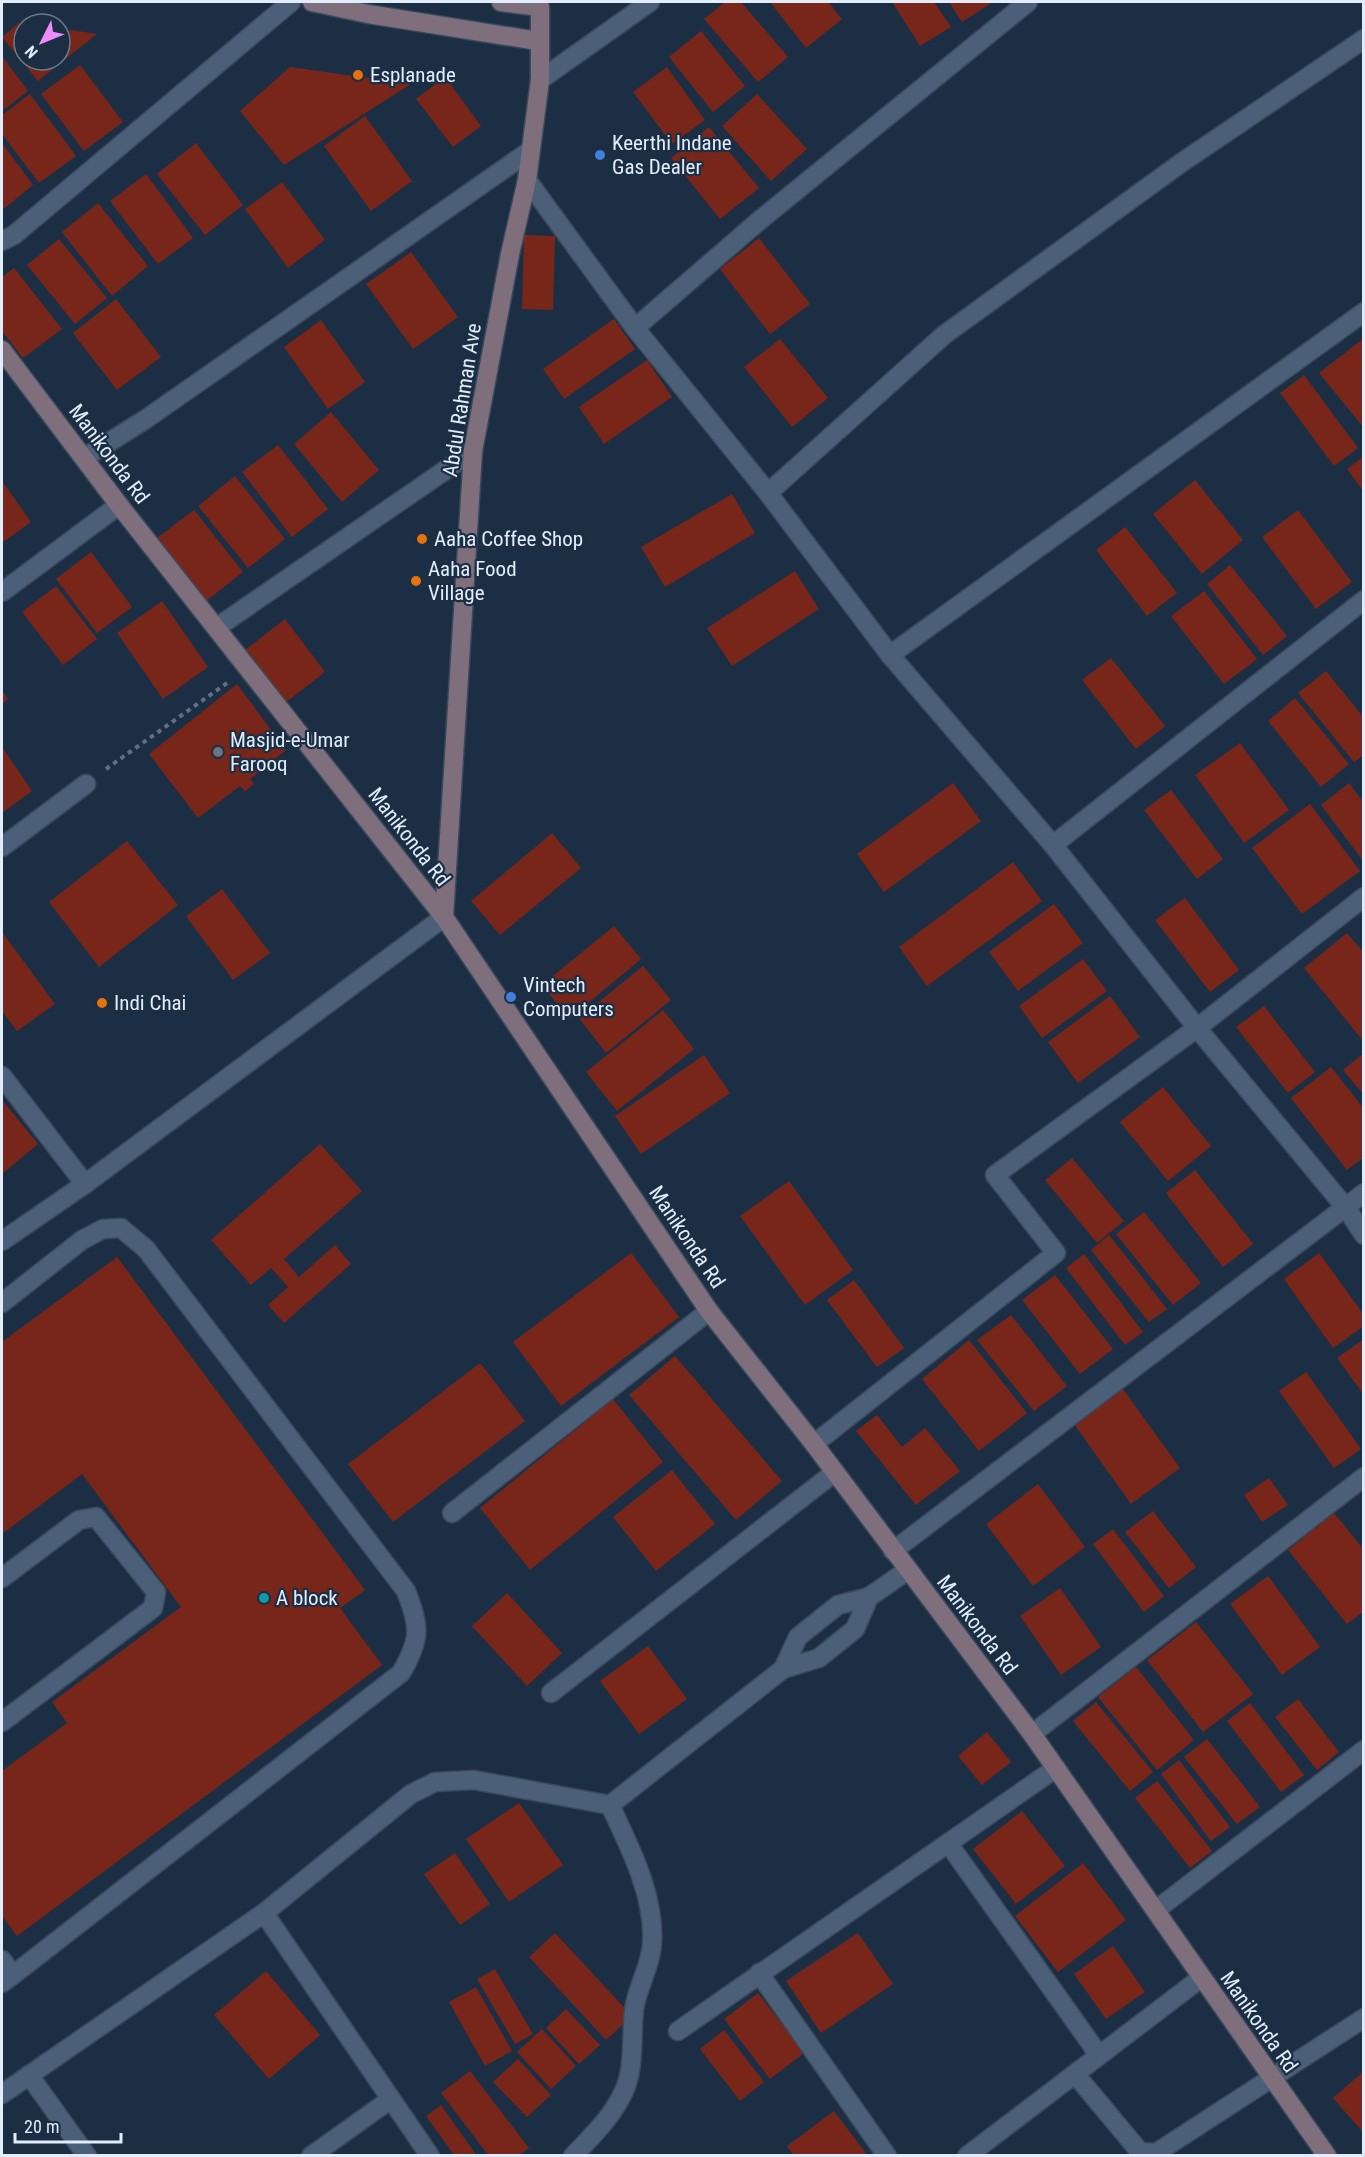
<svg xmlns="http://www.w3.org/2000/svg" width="1365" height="2157" font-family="'Roboto Condensed',sans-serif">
<rect width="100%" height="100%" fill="#1c2e44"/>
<g fill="#78261a">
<polygon points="725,2 741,2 788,57 758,82 704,19"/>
<polygon points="770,2 828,2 842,19 806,48"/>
<polygon points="892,2 934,2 951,27 920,46"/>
<polygon points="949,2 993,2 962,22"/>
<polygon points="24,19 28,24 24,24 24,60 60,60 60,39 71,30 97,34 38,81 2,37"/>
<polygon points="701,31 745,86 713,112 669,57"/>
<polygon points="2,56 28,91 2,111"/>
<polygon points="80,65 123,122 84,151 41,94"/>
<polygon points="290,67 411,84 284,165 240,111"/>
<polygon points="667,67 705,120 672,144 633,92"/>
<polygon points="445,77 481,126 453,147 416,99"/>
<polygon points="30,94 76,156 39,183 2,134 2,115"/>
<polygon points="757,94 807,149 771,181 722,126"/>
<polygon points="365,116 412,181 371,211 324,146"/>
<polygon points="709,127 759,188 720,219 671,158"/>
<polygon points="2,143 33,185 2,210"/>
<polygon points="196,143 243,205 205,235 157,174"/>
<polygon points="146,174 193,238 158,264 110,201"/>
<polygon points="282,182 325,240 288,268 245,209"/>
<polygon points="98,203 148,266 112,296 62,232"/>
<polygon points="524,235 555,236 553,310 522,309"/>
<polygon points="759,238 810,304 770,334 720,269"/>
<polygon points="59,239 107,298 75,324 27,265"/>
<polygon points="411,252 458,317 413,349 366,284"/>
<polygon points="14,268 62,329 23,358 2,331 2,277"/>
<polygon points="116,299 161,357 117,390 73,333"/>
<polygon points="614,319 635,349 564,399 543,369"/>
<polygon points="321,320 365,382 328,409 284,347"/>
<polygon points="1364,338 1364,428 1319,373"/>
<polygon points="780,339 828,398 792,427 744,367"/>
<polygon points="647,360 672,397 604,444 579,407"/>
<polygon points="1304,375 1358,448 1334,466 1280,393"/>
<polygon points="331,412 379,470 342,502 294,444"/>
<polygon points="278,445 328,509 292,537 242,472"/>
<polygon points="1364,456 1364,492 1347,469"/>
<polygon points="235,476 285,539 248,568 198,506"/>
<polygon points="1195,480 1243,540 1202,574 1153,514"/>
<polygon points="2,481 31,522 2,543"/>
<polygon points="732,494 755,533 665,587 641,547"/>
<polygon points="194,510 243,572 206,601 157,538"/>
<polygon points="1298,510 1352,582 1316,609 1262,537"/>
<polygon points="1125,527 1177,593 1147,616 1096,550"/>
<polygon points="91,552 132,607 97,633 56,579"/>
<polygon points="1230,565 1287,636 1263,655 1207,584"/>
<polygon points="795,571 819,609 732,666 707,628"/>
<polygon points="56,586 97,639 63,665 22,612"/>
<polygon points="1204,591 1257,659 1224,684 1171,616"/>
<polygon points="162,601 208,667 163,699 117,633"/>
<polygon points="285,619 325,672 285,703 245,650"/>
<polygon points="1111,658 1165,726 1136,749 1082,680"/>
<polygon points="1326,671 1364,718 1364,755 1354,762 1298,693"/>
<polygon points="237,684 286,750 250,779 254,784 245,791 240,786 198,818 149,754"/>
<polygon points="2,690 8,699 2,704"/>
<polygon points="1295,698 1349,764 1321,787 1268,721"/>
<polygon points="1240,743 1289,810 1244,843 1195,775"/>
<polygon points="2,747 32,791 2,813"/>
<polygon points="953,783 981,821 884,892 857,854"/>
<polygon points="1349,783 1364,803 1364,862 1321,805"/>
<polygon points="1171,790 1223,859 1197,879 1144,810"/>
<polygon points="1310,804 1360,871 1302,914 1252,848"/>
<polygon points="552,833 581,868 500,935 471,901"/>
<polygon points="127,841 178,905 99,967 49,902"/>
<polygon points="1013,862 1042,901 927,986 899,947"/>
<polygon points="222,889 270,953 233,980 186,916"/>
<polygon points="1185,898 1239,970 1210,992 1155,920"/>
<polygon points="1054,904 1083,943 1018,991 989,952"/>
<polygon points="614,926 641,959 569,1019 542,985"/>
<polygon points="2,932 55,1004 17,1031 2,1011"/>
<polygon points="1347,933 1364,953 1364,1042 1304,968"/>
<polygon points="1083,959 1107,991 1042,1038 1019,1006"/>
<polygon points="643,966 671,1000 606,1053 579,1018"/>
<polygon points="1110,996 1140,1037 1078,1083 1048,1042"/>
<polygon points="1264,1006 1315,1072 1288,1093 1236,1027"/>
<polygon points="663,1010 694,1049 617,1111 586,1072"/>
<polygon points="1364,1053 1364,1095 1343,1070"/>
<polygon points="704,1055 730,1093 641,1154 615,1116"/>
<polygon points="1331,1067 1364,1109 1364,1157 1347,1170 1291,1098"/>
<polygon points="1163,1087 1211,1146 1168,1181 1120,1122"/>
<polygon points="2,1100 38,1144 2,1174"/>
<polygon points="320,1144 362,1191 284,1259 299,1277 335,1245 351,1264 284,1323 268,1305 288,1287 271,1268 251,1285 211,1240"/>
<polygon points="1072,1158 1124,1221 1097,1243 1045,1180"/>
<polygon points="1195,1170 1253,1244 1223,1267 1166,1193"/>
<polygon points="789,1181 853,1270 805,1305 740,1216"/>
<polygon points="1144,1212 1201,1283 1173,1305 1116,1234"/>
<polygon points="1109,1235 1167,1309 1149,1322 1091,1250"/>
<polygon points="631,1253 679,1317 561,1406 513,1342"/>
<polygon points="1319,1253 1364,1315 1364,1326 1333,1348 1284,1279"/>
<polygon points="1084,1254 1143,1332 1125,1345 1066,1268"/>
<polygon points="117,1257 365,1590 340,1608 382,1665 17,1936 2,1916 2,1771 67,1723 52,1702 181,1607 82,1474 2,1534 2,1342"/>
<polygon points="1055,1275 1113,1349 1080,1374 1022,1300"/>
<polygon points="854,1280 904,1348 877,1367 827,1300"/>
<polygon points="1011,1315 1067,1386 1034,1411 977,1340"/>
<polygon points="1364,1339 1364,1395 1337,1358"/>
<polygon points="969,1340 1027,1413 979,1451 922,1379"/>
<polygon points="675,1356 782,1481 736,1520 629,1395"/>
<polygon points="480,1363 525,1421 393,1522 348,1464"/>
<polygon points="1306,1372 1361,1449 1334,1468 1279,1391"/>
<polygon points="1123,1389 1180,1468 1131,1504 1074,1424"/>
<polygon points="613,1399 663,1462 530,1570 480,1508"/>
<polygon points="877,1415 902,1447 925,1428 960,1471 916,1505 856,1431"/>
<polygon points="672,1470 715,1524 656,1571 613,1517"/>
<polygon points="1269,1478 1288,1505 1262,1522 1244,1495"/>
<polygon points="1038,1484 1085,1547 1033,1586 986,1524"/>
<polygon points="1153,1511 1196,1567 1169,1588 1125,1532"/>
<polygon points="1334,1513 1364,1550 1364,1611 1347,1624 1288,1550"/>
<polygon points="1113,1529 1164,1596 1144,1612 1093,1544"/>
<polygon points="1268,1576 1320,1647 1282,1675 1230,1604"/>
<polygon points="1060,1588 1101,1647 1061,1675 1020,1616"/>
<polygon points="507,1593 562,1653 527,1686 472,1626"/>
<polygon points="1196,1622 1253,1694 1203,1732 1147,1660"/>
<polygon points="648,1646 687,1699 639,1734 600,1681"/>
<polygon points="1136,1667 1194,1740 1157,1770 1098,1697"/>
<polygon points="1298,1699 1339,1752 1317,1770 1275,1717"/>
<polygon points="1096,1702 1153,1772 1130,1791 1073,1721"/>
<polygon points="1250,1703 1304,1775 1281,1792 1227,1721"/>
<polygon points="987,1732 1011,1762 982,1785 958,1756"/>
<polygon points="1207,1739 1260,1807 1237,1824 1184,1757"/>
<polygon points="1179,1760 1230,1827 1211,1841 1161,1774"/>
<polygon points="1157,1781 1212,1851 1190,1868 1135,1798"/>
<polygon points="519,1803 563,1865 509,1902 466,1839"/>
<polygon points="1022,1811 1065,1866 1016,1904 973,1849"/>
<polygon points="455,1853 490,1904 460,1925 424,1874"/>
<polygon points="1083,1863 1126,1920 1058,1972 1015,1916"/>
<polygon points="555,1933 632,2016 606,2040 529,1957"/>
<polygon points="858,1933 893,1984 821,2033 786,1981"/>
<polygon points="1113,1946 1145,1992 1106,2019 1074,1974"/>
<polygon points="495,1969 533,2034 515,2044 477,1979"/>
<polygon points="266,1971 320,2035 269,2079 214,2015"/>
<polygon points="476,1987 512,2051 485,2066 449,2002"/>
<polygon points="758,1993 804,2053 770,2079 724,2019"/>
<polygon points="566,2009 600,2045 579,2064 546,2028"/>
<polygon points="542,2029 576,2066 551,2089 517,2052"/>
<polygon points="724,2030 764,2082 740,2101 700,2049"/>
<polygon points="518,2059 551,2095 527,2117 493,2082"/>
<polygon points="470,2071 529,2148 518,2156 489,2156 441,2093"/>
<polygon points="1364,2071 1364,2129 1362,2131 1333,2098"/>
<polygon points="441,2105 477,2156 455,2156 426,2116"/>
<polygon points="834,2111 868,2156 794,2156 787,2146"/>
</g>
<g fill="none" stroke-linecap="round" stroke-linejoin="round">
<defs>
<g id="street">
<polyline points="540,80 650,2"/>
<polyline points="527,180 635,328 768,493 890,655 1053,845 1364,600"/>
<polyline points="2,241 14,235 291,2"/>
<polyline points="635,328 760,220 1028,2"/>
<polyline points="84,458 146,419 531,150"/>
<polyline points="768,493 944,335 1181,163 1364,39"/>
<polyline points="2,592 119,505"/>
<polyline points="216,628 473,451"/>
<polyline points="890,655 1364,312"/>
<polyline points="1053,845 1197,1028 1346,1208 1364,1235"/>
<polyline points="2,847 86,784"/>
<polyline points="2,1076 85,1184"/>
<polyline points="2,1241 85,1184 444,917"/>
<path d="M2 1303 82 1240 103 1229 121 1228 146 1249 406 1591C420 1627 421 1639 401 1673L13 1975"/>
<polyline points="814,1444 1056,1253 995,1175 1197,1028 1364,897"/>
<polyline points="452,1513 709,1311"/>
<polyline points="893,1551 1364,1193"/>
<polyline points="2,1578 79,1520 96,1517 156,1592 153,1608 2,1722"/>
<polyline points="783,1669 798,1637 838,1605 869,1597 908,1570"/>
<polyline points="551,1693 835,1472"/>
<polyline points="1032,1734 1364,1477"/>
<polyline points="610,1805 783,1669 819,1658 855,1629 869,1597"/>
<polyline points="948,1843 1099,2055"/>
<polyline points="1156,1910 1364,1750"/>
<polyline points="264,1913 430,2156"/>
<polyline points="2,1960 13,1975 2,1983"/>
<polyline points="759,1973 887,2156"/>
<polyline points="678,2031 1056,1768"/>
<polyline points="1075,2074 1140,2152 1156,2153 1364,2018"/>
<polyline points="29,2075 87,2156"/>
<polyline points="2,2094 264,1913 411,1794 435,1782 474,1780 610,1805"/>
<polyline points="311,2156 391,2099"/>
<path d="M573 2156C592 2136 613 2116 624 2091 635 2067 631 2036 634 2010 637 1987 651 1966 652 1944 655 1895 630 1848 610 1805"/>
<polyline points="967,2156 1201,1978"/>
</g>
<g id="secondary">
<polyline points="312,2 368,14 538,41"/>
<polyline points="2,350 119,505 444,917 709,1311 814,1444 1032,1734 1327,2156"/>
<polyline points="444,917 473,451 510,254 527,180 540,80 540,7 501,2"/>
</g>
</defs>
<use href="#street" stroke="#3b495c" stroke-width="21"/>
<use href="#secondary" stroke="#3b495c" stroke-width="21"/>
<polyline stroke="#607083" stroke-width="4" stroke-dasharray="4.5 4.5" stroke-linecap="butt" points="106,769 227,683"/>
<use href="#street" stroke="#4c5f78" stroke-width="18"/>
<use href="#secondary" stroke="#7f6f7d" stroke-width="18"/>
</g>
<g fill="#e8710a" stroke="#1c2e44" stroke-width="2">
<circle cx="358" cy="75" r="6"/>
<circle cx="422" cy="539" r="6"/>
<circle cx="416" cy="581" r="6"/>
<circle cx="102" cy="1003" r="6"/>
</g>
<g fill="#3f7fe0" stroke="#1c2e44" stroke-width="2">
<circle cx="600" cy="155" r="6"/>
<circle cx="511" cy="997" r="6"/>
</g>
<circle fill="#6b7280" stroke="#1c2e44" stroke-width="2" cx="218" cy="752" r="6"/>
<circle fill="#0f9aa8" stroke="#1c2e44" stroke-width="2" cx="264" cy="1598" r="6"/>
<g text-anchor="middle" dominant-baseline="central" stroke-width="4.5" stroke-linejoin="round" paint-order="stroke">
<g font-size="21" fill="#e2edfc" stroke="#1c2e44" text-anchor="start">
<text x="370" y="75">Esplanade</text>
<text x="612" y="143">Keerthi Indane<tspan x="612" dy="24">Gas Dealer</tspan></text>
<text x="434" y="539">Aaha Coffee Shop</text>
<text x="428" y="569">Aaha Food<tspan x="428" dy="24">Village</tspan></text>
<text x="230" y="740">Masjid-e-Umar<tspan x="230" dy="24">Farooq</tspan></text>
<text x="523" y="985">Vintech<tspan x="523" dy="24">Computers</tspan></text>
<text x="114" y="1003">Indi Chai</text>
<text x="276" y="1598">A block</text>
</g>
<g font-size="21" fill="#e2edfc" stroke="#1c2e44">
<text transform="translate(462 400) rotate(-81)">Abdul Rahman Ave</text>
<text transform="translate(109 454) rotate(53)">Manikonda Rd</text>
<text transform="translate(409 837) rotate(52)">Manikonda Rd</text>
<text transform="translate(687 1237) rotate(56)">Manikonda Rd</text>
<text transform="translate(977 1625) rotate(53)">Manikonda Rd</text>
<text transform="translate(1259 2022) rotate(55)">Manikonda Rd</text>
</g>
</g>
<rect width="1365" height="2157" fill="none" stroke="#e2edfc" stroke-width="6"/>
<g transform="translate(42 42) rotate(227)"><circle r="28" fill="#1c2e44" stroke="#6b7a8e" stroke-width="1.5"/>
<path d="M0-4.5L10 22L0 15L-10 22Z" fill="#ed8cf9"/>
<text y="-9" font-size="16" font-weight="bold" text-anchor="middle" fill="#e2edfc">N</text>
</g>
<path d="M15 2133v9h106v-9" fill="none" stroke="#e2edfc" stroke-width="3"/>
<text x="24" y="2133" font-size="18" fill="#e2edfc" stroke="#1c2e44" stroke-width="4.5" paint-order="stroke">20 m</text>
</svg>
